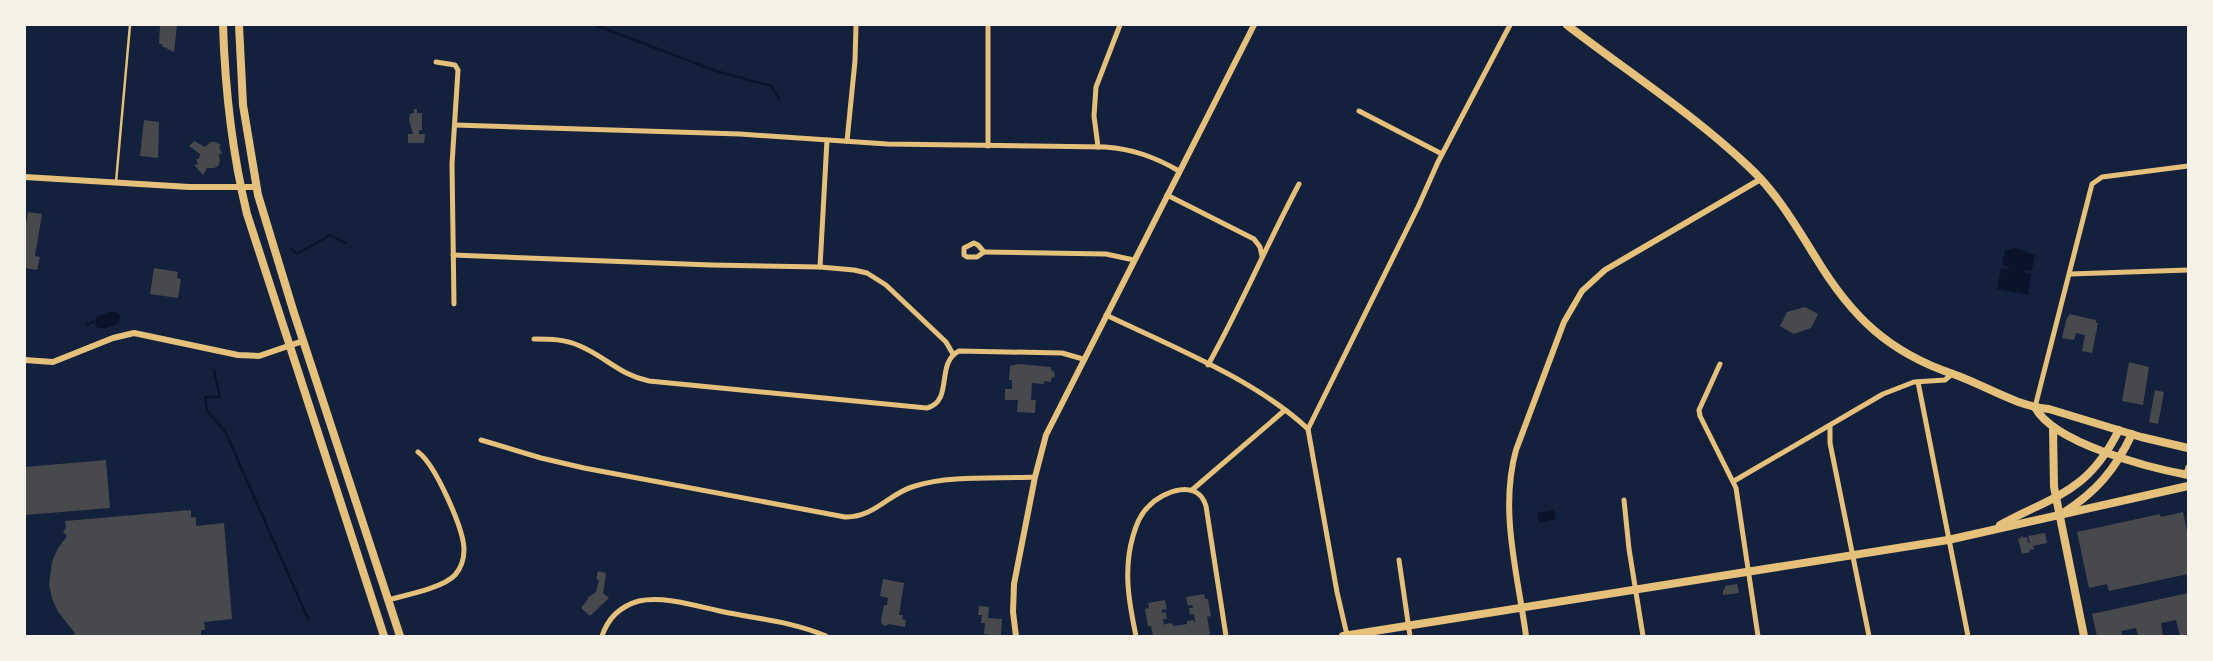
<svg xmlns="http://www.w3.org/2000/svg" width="2213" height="661" font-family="'Exo 2',sans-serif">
<rect width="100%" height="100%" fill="#14213d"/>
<g fill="#0b132b">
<polygon points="2015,248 2035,255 2032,270 2025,270 2025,273 2031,274 2028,295 1997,289 2001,268 2009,269 2008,266 2002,265 2005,250"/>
<path d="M112 311 120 314 119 323C111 327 103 331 95 326L96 317Z"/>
<polygon points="1554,510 1556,519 1539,523 1537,513"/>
</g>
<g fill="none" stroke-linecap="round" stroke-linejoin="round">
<g stroke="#0b132b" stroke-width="2.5">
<polyline points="595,25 716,71 771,86 779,98"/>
<polyline points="291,249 297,254 330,235 345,243"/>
<polyline points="87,325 94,321"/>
<polyline points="214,370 220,397 205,397 207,411 225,431 308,619"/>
</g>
</g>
<g fill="#48494c">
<polygon points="160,25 177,25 174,52 162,46 162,44 159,44"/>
<polygon points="414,109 417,109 417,113 422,113 422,130 419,130 419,134 425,134 424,143 408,143 408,134 413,134 409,120 410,114 414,113"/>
<polygon points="144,120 159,122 158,158 140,156"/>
<polygon points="194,141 205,147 211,142 216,142 221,145 219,147 222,153 219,155 220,161 218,166 214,168 207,168 203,175 194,165 198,164 196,159 199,159 200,154 189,146"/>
<polygon points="28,212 42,214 35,256 40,257 37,270 25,268 25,229"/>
<polygon points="154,268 178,272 177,278 181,279 178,298 150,294"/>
<polygon points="1805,307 1818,314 1811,328 1794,334 1780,326 1787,312"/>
<polygon points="2069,314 2096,320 2096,323 2098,323 2092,353 2082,351 2085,335 2076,333 2074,340 2062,338 2067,317 2069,317"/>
<polygon points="2129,362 2149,367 2143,405 2122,401"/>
<polygon points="1018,364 1051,367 1051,370 1054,372 1055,376 1051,379 1051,382 1044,381 1044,384 1032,383 1031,400 1036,400 1035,413 1017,412 1018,400 1005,400 1005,389 1012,389 1012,380 1009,380 1010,366"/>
<polygon points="2155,390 2164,392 2158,424 2149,422"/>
<polygon points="106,460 110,508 25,515 25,467"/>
<polygon points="191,510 191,518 196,517 196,526 224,523 232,619 204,622 205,630 201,630 201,636 73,636 75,633 58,612 52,598 49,585 52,562 58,548 67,536 63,532 66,528 65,521"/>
<polygon points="2183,512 2188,536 2188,574 2109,591 2107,584 2089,588 2077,532 2160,514 2161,517"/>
<polygon points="2045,533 2047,543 2033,546 2034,549 2029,550 2030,552 2022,554 2018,539 2023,536 2023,538 2027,537 2028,543 2030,543 2028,536"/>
<polygon points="598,571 606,573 603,593 609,598 590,616 581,608 588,599 587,598 596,592 599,580 596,579"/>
<polygon points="883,579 904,583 899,615 903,615 902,619 906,620 905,627 889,624 885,626 882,624 881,620 884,605 887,605 888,598 880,596"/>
<polygon points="1737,584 1739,593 1723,595 1723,590 1725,589 1725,586"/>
<polygon points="2188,593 2188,636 2180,636 2176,620 2161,623 2163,636 2138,636 2136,628 2121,631 2122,636 2097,636 2092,614"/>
<polygon points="1204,594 1205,599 1208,599 1211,616 1207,617 1210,634 1203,636 1153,636 1151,626 1148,626 1145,609 1149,608 1148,603 1165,600 1167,609 1162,610 1162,613 1166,612 1167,619 1163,619 1165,628 1165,624 1172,623 1173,626 1187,624 1187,621 1193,620 1195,623 1194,614 1190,615 1189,608 1193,608 1192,605 1188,606 1186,597"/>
<polygon points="979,606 989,607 988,618 1002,619 1001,636 984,634 985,623 981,623 982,615 978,615"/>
</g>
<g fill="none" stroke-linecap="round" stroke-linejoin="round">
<polyline stroke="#e5c07b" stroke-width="2.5" points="116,182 130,25"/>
<g stroke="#e5c07b" stroke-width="5">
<polyline points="988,25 988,146"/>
<polyline points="436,62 455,65 458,70 452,164 454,304"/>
<polyline points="1359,111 1442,154"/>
<path d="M455 125 740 134 887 144 1105 147C1133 149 1155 157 1179 171"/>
<polyline points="847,141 855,61 856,25"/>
<polyline points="1098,147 1094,116 1096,87 1120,25"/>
<polyline points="1167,195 1254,239 1260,247 1262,256"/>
<polygon points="974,243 978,245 984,252 977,257 967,257 964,255 964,248"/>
<polyline points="984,252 1106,254 1134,260"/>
<polyline points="453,255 711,265 820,267 854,270 867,273 886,285 946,342 953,354"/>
<polyline points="820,267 827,140"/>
<polyline points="2070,274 2188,270"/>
<path d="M1106 315C1171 346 1256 380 1308 429"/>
<path d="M534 339C550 339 565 339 580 346 606 357 620 375 649 381L927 408C954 401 935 363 959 351L1062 353 1083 359"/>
<polyline points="1720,364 1699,410 1700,416 1736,488 1758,636"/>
<path d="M1208 365C1241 306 1267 244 1299 184"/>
<polyline points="1918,382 1968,636"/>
<polyline points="2035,407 2092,184 2102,177 2188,166"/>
<polyline points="1830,427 1830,443 1869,636"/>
<path d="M481 440 541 458 584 468 845 517C874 518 889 493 915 486 950 475 998 479 1035 477"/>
<polyline points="2186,474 2188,467"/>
<polyline points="1734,481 1883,394 1914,382 1945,380 1952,374"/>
<polyline points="1192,490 1285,410"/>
<polyline points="1624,500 1629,549 1643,636"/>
<polyline points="1399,560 1410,636"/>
<path d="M388 600C406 595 443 588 455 575 461 568 464 559 464 550 464 529 435 464 418 452"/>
<polyline points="1347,635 1337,592 1308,429 1418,207 1438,162 1510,25"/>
<path d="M602 636C608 618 621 606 639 601 665 595 703 608 729 613 762 619 796 623 826 636"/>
<path d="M1136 636C1129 603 1123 570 1133 536 1136 525 1140 514 1149 506 1163 491 1198 478 1206 506L1226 636"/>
</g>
<g stroke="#e5c07b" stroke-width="6">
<polyline points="25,177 189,187 256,187"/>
<polyline points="25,360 53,362 113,338 134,333 238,355 259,356 303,341"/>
<polyline points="1016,636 1013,612 1014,584 1035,477 1046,435 1254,25"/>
<path d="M1526 636C1518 575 1499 511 1516 450L1564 322 1582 291 1605 270 1761 179"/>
</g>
<g stroke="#e5c07b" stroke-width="8">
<polyline points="2053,427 2054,487 2084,636"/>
<path d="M2063 513C2096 492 2115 470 2132 434"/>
<path d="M2000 525C2057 494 2087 493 2119 430"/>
<polyline points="1343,636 1948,540 2188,486"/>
</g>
<g stroke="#e5c07b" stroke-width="8">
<path d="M223 25C225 89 232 152 247 214L384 636"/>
<polyline points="239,25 243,105 258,195 294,313 400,636"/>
<path d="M1567 25C1628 72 1693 114 1749 167 1777 193 1796 226 1816 258 1851 316 1888 352 1953 374 1985 385 2015 406 2049 409L2141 437 2188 448"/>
<path d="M2035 407C2053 443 2150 468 2188 475"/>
</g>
</g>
<rect width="2213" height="661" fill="none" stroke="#f6f1e7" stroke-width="52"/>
</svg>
